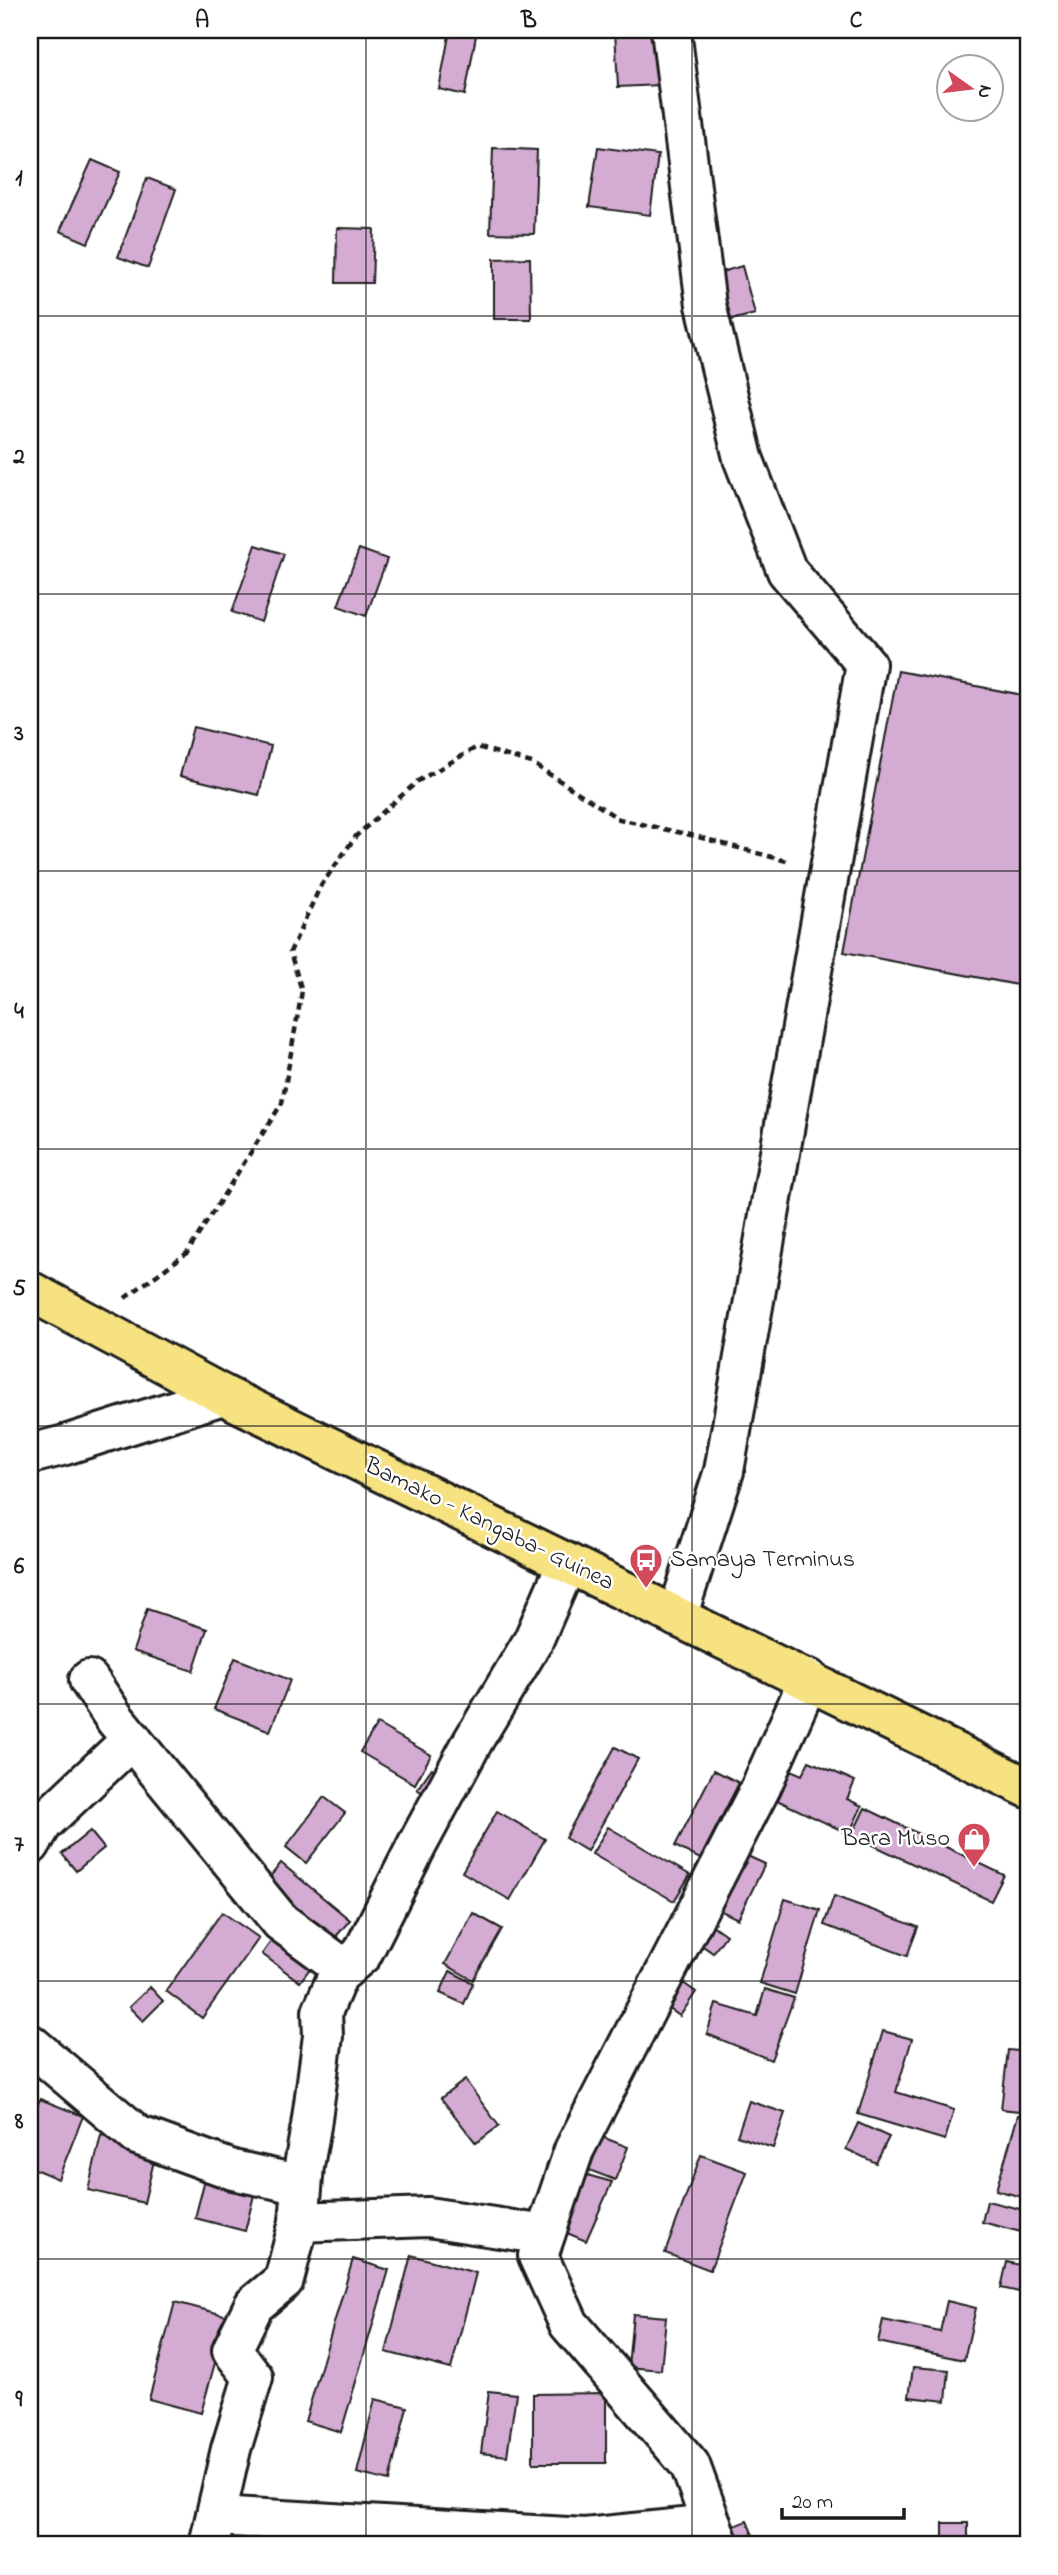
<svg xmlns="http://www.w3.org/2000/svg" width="1058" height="2575" font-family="'Indie Flower',sans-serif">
<rect width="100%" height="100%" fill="#fff"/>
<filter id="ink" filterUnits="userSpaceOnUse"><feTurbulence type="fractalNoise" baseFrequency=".0143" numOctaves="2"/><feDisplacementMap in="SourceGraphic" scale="14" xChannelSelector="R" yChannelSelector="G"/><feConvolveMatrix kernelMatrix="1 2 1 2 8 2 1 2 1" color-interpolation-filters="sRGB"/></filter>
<g filter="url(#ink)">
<g fill="#d4acd3" stroke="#1c1c1c" stroke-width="2">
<polygon points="450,30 477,30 465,95 439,89"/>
<polygon points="615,30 656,30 660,85 618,87"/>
<polygon points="598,147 658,155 650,215 589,207"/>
<polygon points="493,148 537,150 534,234 490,233"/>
<polygon points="92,160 120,172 88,243 60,231"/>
<polygon points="147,178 176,189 148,268 118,257"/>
<polygon points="337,228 374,229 372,283 336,283"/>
<polygon points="530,258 531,319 494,319 494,259"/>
<polygon points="742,266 755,314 727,321 715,274"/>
<polygon points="256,545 284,554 261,622 232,612"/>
<polygon points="359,549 387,559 366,616 338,606"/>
<polygon points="898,671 1028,696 1028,987 844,952"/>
<polygon points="193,727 271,746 259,795 180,776"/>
<polygon points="147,1609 207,1629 193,1671 133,1651"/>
<polygon points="235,1658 290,1680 270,1731 214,1709"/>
<polygon points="377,1724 431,1755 415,1784 360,1752"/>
<polygon points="615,1747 638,1759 587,1851 565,1838"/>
<polygon points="809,1761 855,1781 847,1799 862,1806 849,1834 764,1794 777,1764 802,1775"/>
<polygon points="432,1768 447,1779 432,1800 417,1789"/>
<polygon points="714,1770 739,1783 700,1859 675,1846"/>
<polygon points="324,1797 345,1813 306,1863 286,1847"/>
<polygon points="865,1808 1004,1875 991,1901 852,1835"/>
<polygon points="497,1811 545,1839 510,1900 462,1872"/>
<polygon points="608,1827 690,1875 674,1901 592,1854"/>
<polygon points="90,1831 104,1848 76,1871 62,1854"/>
<polygon points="741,1853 765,1864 738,1919 715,1908"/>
<polygon points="281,1863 350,1920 334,1939 266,1882"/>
<polygon points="834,1896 918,1927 907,1956 824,1925"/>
<polygon points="785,1899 820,1910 795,1994 760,1983"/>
<polygon points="222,1912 259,1938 202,2018 166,1991"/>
<polygon points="473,1913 502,1929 473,1980 445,1964"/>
<polygon points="709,1923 726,1935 713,1953 696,1941"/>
<polygon points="280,1929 318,1957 300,1982 262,1954"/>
<polygon points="450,1971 473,1983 464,2004 440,1993"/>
<polygon points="679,1980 696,1992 680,2016 662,2004"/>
<polygon points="150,1987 163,2001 143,2021 129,2007"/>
<polygon points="765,1989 794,1998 771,2060 707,2034 716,2004 757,2016"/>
<polygon points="883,2031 912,2039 896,2092 954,2110 945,2140 858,2114"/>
<polygon points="1008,2050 1028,2052 1028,2112 1001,2109"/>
<polygon points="465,2080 499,2126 476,2143 441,2098"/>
<polygon points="40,2099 83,2116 58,2179 30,2167 30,2124"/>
<polygon points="749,2101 785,2113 773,2148 737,2136"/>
<polygon points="1018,2115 1028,2118 1028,2174 1022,2197 996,2190"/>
<polygon points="858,2123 889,2137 876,2163 846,2149"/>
<polygon points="101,2135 157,2148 144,2203 88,2190"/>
<polygon points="602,2137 628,2147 615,2180 589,2170"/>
<polygon points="701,2155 747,2172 710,2270 665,2253"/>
<polygon points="207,2171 257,2183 245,2231 195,2218"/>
<polygon points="580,2173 612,2182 586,2241 555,2228"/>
<polygon points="987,2201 1028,2211 1025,2233 982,2222"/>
<polygon points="411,2255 476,2273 451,2369 386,2352"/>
<polygon points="353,2259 389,2270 341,2432 305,2421"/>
<polygon points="1007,2262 1028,2267 1028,2294 1001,2288"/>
<polygon points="947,2301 976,2308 964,2360 878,2342 883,2320 940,2332"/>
<polygon points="175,2302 228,2316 201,2413 149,2399"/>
<polygon points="633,2314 666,2317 661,2370 628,2367"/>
<polygon points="913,2367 949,2370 946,2401 909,2397"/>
<polygon points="489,2391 516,2394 507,2456 481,2453"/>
<polygon points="606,2393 606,2463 533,2463 533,2394"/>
<polygon points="375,2399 407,2407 389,2481 357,2473"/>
<polygon points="747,2521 757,2545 739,2545 732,2527"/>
<rect x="943" y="2523" width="25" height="22"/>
</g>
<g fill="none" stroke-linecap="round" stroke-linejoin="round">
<defs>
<g id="minor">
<polyline points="671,30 706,305 743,458 787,571 866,664 724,1471 677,1617"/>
<polyline points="30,1454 65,1445 223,1395"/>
<polyline points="89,1680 115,1719 281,1922 345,1969"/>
<polyline points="30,1845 43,1823 132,1739"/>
<polyline points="30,2044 137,2135 233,2170 302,2185"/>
<polyline points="299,2222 428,2217 545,2235"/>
<polyline points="216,2516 585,2538 712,2525"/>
<polyline points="209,2545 231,2449 253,2377 232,2350 254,2305 284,2280 299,2222 304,2166 311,2126 323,2036 322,2012 338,1975 362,1954 417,1845 473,1741 533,1641 567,1563"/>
<polyline points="719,2545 690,2465 569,2324 538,2256 574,2150 761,1787 809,1679"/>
</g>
<polyline id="major" points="30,1291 223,1395 1028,1788"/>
</defs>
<use href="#minor" stroke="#1c1c1c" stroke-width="44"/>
<use href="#major" stroke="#1c1c1c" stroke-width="44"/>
<polyline stroke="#1c1c1c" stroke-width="4.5" stroke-dasharray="7 5" stroke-linecap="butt" points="125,1298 187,1253 282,1103 302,991 290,952 320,887 356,836 418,781 477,747 532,763 619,819 695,836 790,862"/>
<use href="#minor" stroke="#fff" stroke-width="38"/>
<use href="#major" stroke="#f7e281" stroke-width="38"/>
</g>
</g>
<path fill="none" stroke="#1c1c1c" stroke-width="2" stroke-opacity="0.55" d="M366 30V2545M692 30V2545M30 316H1028M30 594H1028M30 871H1028M30 1149H1028M30 1426H1028M30 1704H1028M30 1981H1028M30 2259H1028"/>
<defs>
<symbol id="bus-pin" viewBox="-11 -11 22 30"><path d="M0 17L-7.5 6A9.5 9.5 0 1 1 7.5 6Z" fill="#d1495b" stroke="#fff"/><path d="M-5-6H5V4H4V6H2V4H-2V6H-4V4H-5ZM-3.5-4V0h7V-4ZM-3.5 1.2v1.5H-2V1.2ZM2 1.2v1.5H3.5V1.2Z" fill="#fff"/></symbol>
<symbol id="shop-pin" viewBox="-11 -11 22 30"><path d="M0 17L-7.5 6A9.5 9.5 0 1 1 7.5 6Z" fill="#d1495b" stroke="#fff"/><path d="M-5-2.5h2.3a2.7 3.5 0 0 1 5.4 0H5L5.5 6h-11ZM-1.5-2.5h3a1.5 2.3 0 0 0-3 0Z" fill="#fff"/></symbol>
</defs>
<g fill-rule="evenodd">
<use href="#bus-pin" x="627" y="1541" width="38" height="52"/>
<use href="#shop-pin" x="955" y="1820" width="38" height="52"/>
</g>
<g text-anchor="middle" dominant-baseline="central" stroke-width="5" stroke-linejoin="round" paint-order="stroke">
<g font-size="24" fill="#1c1c1c" stroke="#fff">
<text transform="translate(489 1525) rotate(26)">Bamako - Kangaba- Guinea</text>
</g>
<g font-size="24" fill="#1c1c1c" stroke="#fff" text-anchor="start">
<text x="670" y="1560">Samaya Terminus</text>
<text x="950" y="1839" text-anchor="end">Bara Muso</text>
</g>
</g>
<rect width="1058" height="2575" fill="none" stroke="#fff" stroke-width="77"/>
<g transform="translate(970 88) rotate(104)"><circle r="33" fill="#ffffff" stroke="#a4a4a4" stroke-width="2"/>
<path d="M0-5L12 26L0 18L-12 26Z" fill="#d1495b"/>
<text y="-10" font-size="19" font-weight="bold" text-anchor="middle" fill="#1c1c1c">N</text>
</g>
<path d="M782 2508v10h122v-10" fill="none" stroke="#1c1c1c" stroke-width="3.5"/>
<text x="792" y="2508" font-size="21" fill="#1c1c1c" stroke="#ffffff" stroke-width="5" paint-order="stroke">20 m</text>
<rect x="38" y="38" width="982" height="2498" fill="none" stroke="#1c1c1c" stroke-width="2.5"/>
<g font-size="23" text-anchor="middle" font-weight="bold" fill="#1c1c1c">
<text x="202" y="27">A</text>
<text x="529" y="27">B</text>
<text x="856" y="27">C</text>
<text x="19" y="185">1</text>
<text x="19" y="463">2</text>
<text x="19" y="740">3</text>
<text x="19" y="1018">4</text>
<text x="19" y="1295">5</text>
<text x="19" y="1573">6</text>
<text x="19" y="1851">7</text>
<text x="19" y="2128">8</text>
<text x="19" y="2406">9</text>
</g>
</svg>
